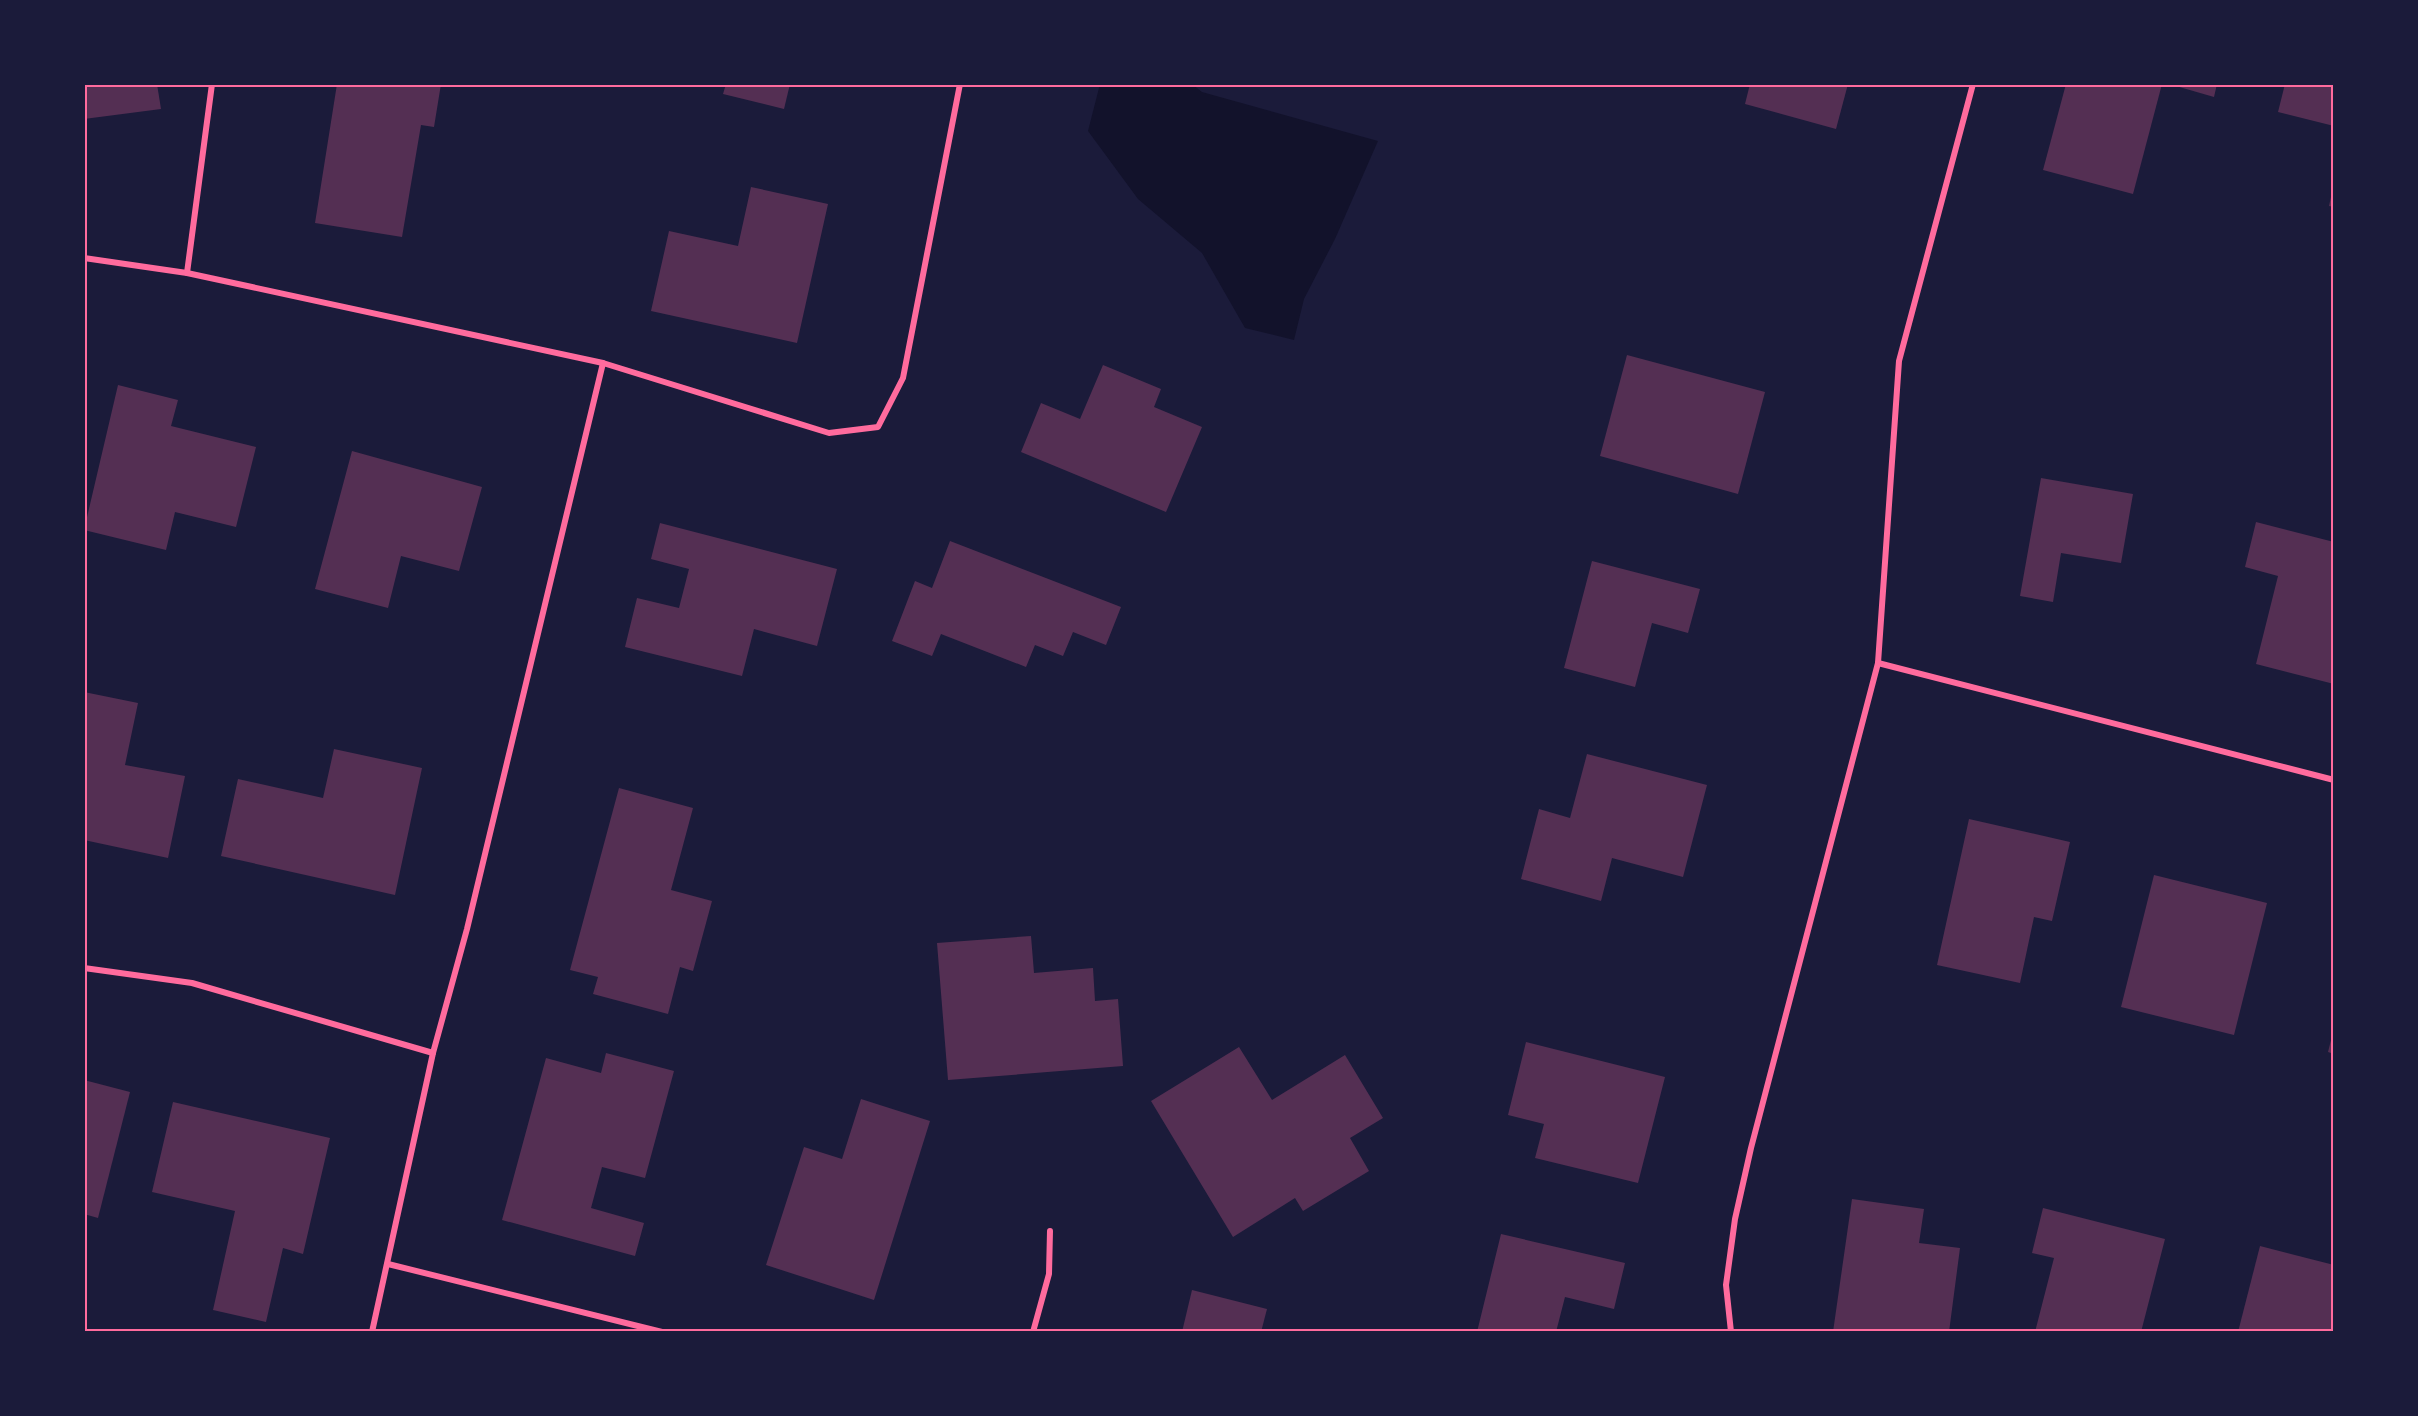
<svg xmlns="http://www.w3.org/2000/svg" width="2418" height="1416" font-family="Montserrat,sans-serif">
<rect width="100%" height="100%" fill="#1b1b3a"/>
<polygon fill="#12122b" points="1100,84 1192,84 1202,92 1378,141 1335,239 1304,299 1294,340 1245,328 1202,253 1138,199 1088,131"/>
<g fill="#542f53">
<polygon points="84,84 157,84 161,109 84,119"/>
<polygon points="337,84 441,84 434,127 421,125 402,237 315,223"/>
<polygon points="726,84 790,84 784,109 723,94"/>
<polygon points="1750,84 1848,84 1836,129 1745,104"/>
<polygon points="2066,84 2162,84 2133,194 2043,170"/>
<polygon points="2169,84 2217,84 2214,97"/>
<polygon points="2285,84 2334,84 2334,126 2278,112"/>
<polygon points="751,187 828,204 797,343 651,311 669,231 738,246"/>
<polygon points="2333,188 2334,188 2334,207 2329,206"/>
<polygon points="1627,355 1765,392 1738,494 1600,456"/>
<polygon points="1103,365 1161,389 1154,407 1202,427 1166,512 1021,452 1041,403 1080,419"/>
<polygon points="118,385 178,400 171,426 256,447 236,527 175,512 166,550 84,530"/>
<polygon points="352,451 482,487 459,571 401,556 388,608 315,589"/>
<polygon points="2041,478 2133,494 2121,563 2061,553 2053,602 2020,596"/>
<polygon points="2256,522 2334,542 2334,684 2256,664 2278,576 2245,567"/>
<polygon points="660,523 837,569 817,646 754,629 742,676 625,647 637,598 679,608 689,569 651,559"/>
<polygon points="950,541 1121,607 1106,645 1073,632 1063,656 1035,645 1026,667 941,634 932,656 892,641 915,581 932,588"/>
<polygon points="1592,561 1700,589 1688,633 1652,623 1635,687 1564,668"/>
<polygon points="84,692 138,703 125,765 185,776 168,858 84,840"/>
<polygon points="334,749 422,768 395,895 221,856 238,779 323,798"/>
<polygon points="1587,754 1707,785 1683,877 1612,858 1601,901 1521,879 1539,809 1570,818"/>
<polygon points="619,788 693,808 671,890 712,901 693,971 680,967 668,1014 593,994 598,977 570,970"/>
<polygon points="1969,819 2070,842 2052,921 2034,917 2020,983 1937,965"/>
<polygon points="2154,875 2267,903 2234,1035 2121,1007"/>
<polygon points="1031,936 1034,973 1093,968 1095,1001 1118,999 1123,1066 948,1080 937,943"/>
<polygon points="2333,1032 2334,1032 2334,1054 2328,1052"/>
<polygon points="1526,1042 1665,1077 1638,1183 1535,1158 1544,1124 1508,1115"/>
<polygon points="1239,1047 1272,1100 1345,1055 1383,1118 1350,1138 1369,1171 1303,1211 1295,1198 1233,1237 1151,1101"/>
<polygon points="606,1053 674,1071 645,1178 602,1167 591,1208 644,1223 635,1256 502,1220 546,1058 601,1073"/>
<polygon points="84,1080 130,1092 98,1218 84,1214"/>
<polygon points="861,1099 930,1121 874,1300 766,1265 804,1147 842,1159"/>
<polygon points="173,1102 330,1138 303,1254 283,1248 266,1322 213,1310 235,1211 152,1192"/>
<polygon points="1852,1199 1924,1209 1919,1243 1960,1248 1949,1332 1833,1332"/>
<polygon points="2043,1208 2165,1239 2141,1332 2035,1332 2054,1258 2032,1253"/>
<polygon points="1501,1234 1625,1263 1614,1309 1565,1297 1556,1332 1477,1332"/>
<polygon points="2260,1246 2334,1265 2334,1332 2238,1332"/>
<polygon points="1192,1290 1267,1309 1261,1332 1182,1332"/>
</g>
<g fill="none" stroke-linecap="round" stroke-linejoin="round">
<g stroke="#ff6b9d" stroke-width="6">
<polyline points="84,258 187,273 603,363 829,433 878,427 903,378 960,84"/>
<polyline points="187,273 212,84"/>
<polyline points="1878,663 2334,780"/>
<polyline points="84,968 192,983 433,1053"/>
<polyline points="388,1264 662,1332"/>
<polyline points="372,1332 433,1053 467,929 603,363"/>
<polyline points="1033,1332 1049,1274 1050,1231"/>
<polyline points="1731,1332 1726,1285 1735,1219 1751,1148 1878,663 1899,361 1973,84"/>
</g>
</g>
<rect width="2418" height="1416" fill="none" stroke="#1b1b3a" stroke-width="171"/>
<rect x="86" y="86" width="2246" height="1244" fill="none" stroke="#ff6b9d" stroke-width="2"/>
</svg>
